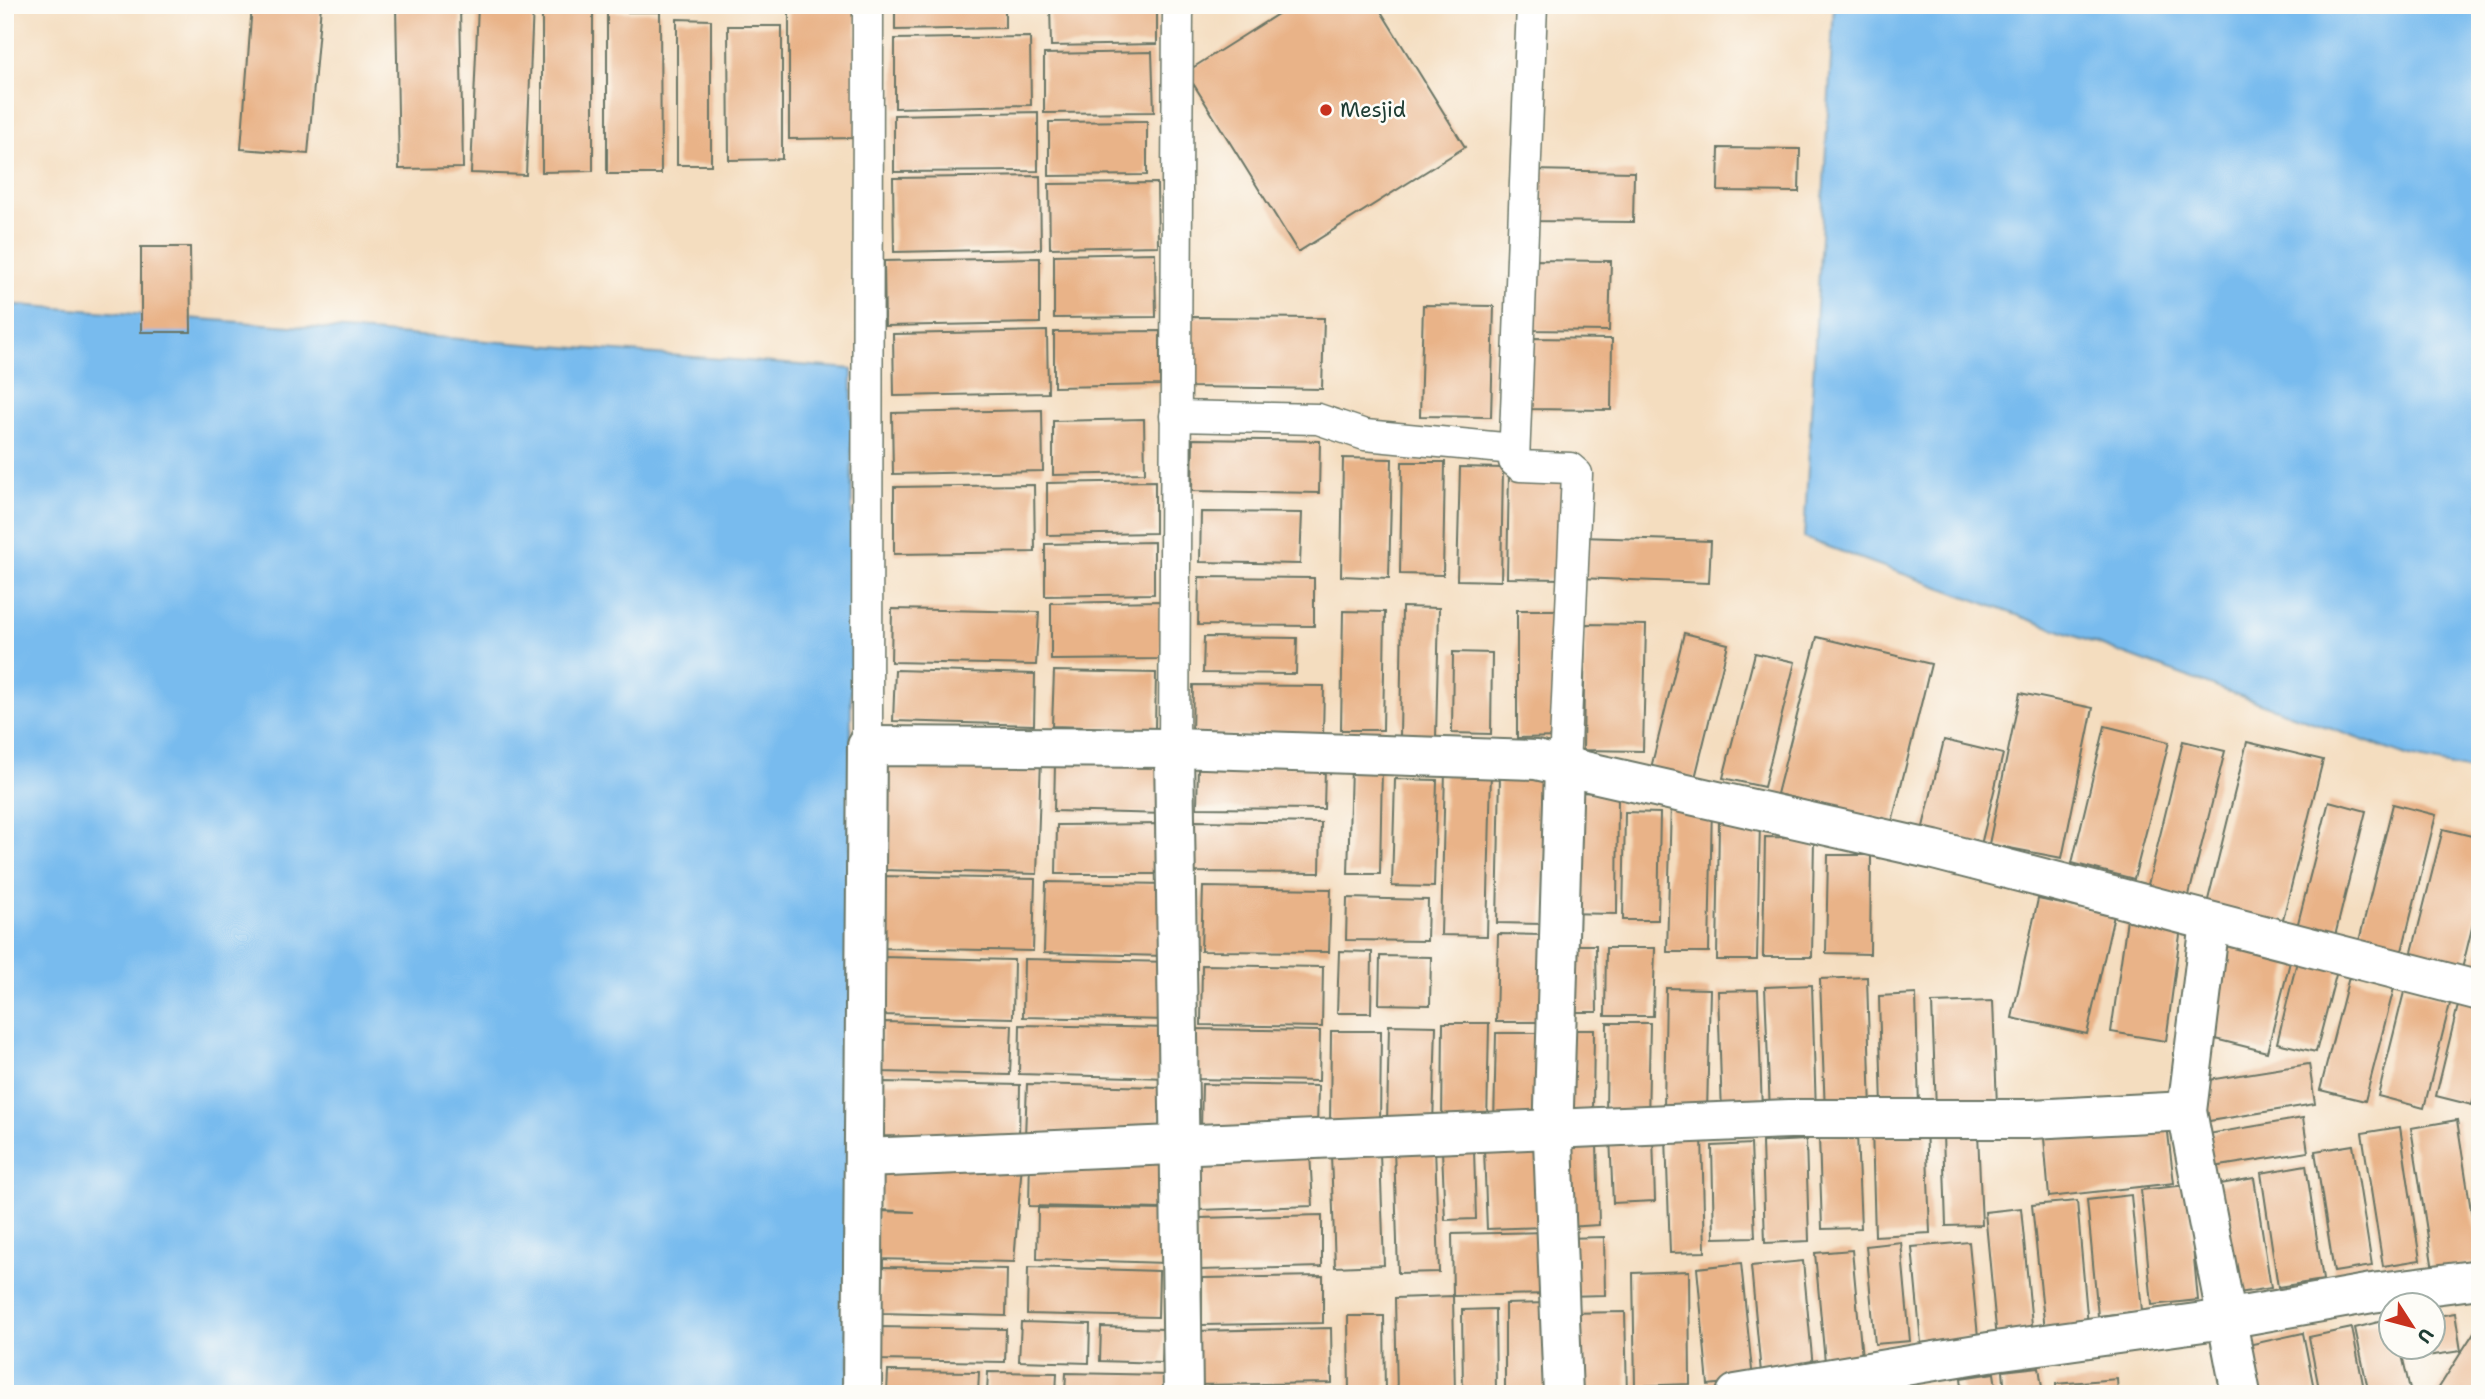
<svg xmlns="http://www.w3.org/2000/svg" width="2485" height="1399" font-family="'Shantell Sans',sans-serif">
<rect width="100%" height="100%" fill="#fdfcf7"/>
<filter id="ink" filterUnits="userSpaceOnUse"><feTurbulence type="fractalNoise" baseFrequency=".0143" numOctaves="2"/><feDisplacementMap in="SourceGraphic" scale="14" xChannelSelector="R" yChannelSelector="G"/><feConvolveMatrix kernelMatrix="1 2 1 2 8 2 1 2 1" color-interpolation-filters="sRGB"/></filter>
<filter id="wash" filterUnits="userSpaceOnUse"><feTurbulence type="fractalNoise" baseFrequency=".00686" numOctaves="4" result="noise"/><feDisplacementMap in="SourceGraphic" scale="28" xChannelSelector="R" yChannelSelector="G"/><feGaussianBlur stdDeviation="1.57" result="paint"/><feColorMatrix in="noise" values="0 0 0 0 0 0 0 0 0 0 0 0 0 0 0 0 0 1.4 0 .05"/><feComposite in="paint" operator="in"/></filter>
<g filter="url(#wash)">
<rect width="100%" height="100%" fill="#f4ddbf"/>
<g fill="#78bbee" stroke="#4c7c91" stroke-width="2">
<polygon points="1834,5 2480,5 2480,772 2409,757 1804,538"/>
<polygon points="5,304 852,369 849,1394 5,1394"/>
</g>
<g id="blocks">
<g fill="#e9b388">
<polygon points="252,5 321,5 308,154 241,149"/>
<polygon points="396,5 460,5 463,168 399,169"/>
<polygon points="478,5 533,5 526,175 471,173"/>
<polygon points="542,5 593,5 593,171 542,172"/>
<polygon points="895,5 1005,5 1005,28 895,30"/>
<polygon points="1050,5 1157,5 1157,44 1051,46"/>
<polygon points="1292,5 1377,5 1465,147 1298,252 1186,72"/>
<polygon points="789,9 856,9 857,138 789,139"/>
<polygon points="607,12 660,12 661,174 607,174"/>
<polygon points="677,19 711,20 711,165 677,165"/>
<polygon points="728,26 782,26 782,159 729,160"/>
<polygon points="1030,37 1031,105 895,108 895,39"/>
<polygon points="1152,52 1154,112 1044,113 1044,54"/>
<polygon points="1038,112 1038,171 894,172 894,115"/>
<polygon points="1147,121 1147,175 1049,176 1049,122"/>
<polygon points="1719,148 1800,149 1799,192 1718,191"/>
<polygon points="1531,170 1634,172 1633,222 1530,221"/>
<polygon points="1040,176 1041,249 894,252 893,178"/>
<polygon points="1157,183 1158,246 1050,248 1049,184"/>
<polygon points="141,247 190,247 191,332 141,332"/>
<polygon points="1155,253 1156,317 1054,318 1054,255"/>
<polygon points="1040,258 1040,323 885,326 884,261"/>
<polygon points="1530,260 1611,261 1609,331 1528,330"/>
<polygon points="1423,305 1494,306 1491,417 1420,416"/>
<polygon points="1191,317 1324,318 1322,389 1189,387"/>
<polygon points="1047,331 1048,393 894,396 893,334"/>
<polygon points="1160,331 1160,385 1054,387 1054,332"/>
<polygon points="1529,338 1612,339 1611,410 1527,409"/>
<polygon points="1042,410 1043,471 893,474 892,413"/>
<polygon points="1144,419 1145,473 1053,475 1053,421"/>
<polygon points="1193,439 1320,441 1319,493 1192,491"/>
<polygon points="1343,458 1392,459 1389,578 1341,576"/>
<polygon points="1402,462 1445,462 1443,575 1400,574"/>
<polygon points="1460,467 1503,468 1501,581 1457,580"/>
<polygon points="1509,473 1565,474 1563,579 1507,578"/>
<polygon points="1155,481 1155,533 1047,535 1047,483"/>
<polygon points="1034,485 1035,552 894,554 894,487"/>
<polygon points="1201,512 1302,513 1300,564 1200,562"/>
<polygon points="1580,537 1711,541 1709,583 1578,578"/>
<polygon points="1154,542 1154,594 1045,596 1045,544"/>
<polygon points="1199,577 1314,578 1314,626 1198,625"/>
<polygon points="1161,601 1162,659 1051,660 1051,603"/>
<polygon points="1402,607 1439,608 1436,737 1400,737"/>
<polygon points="892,609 1039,612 1036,665 891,662"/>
<polygon points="1517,610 1561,610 1561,737 1517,738"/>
<polygon points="1343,611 1385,612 1383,730 1341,730"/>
<polygon points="1585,624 1646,625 1643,751 1583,750"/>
<polygon points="1684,633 1728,644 1695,778 1651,768"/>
<polygon points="1204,637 1297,638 1296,674 1203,673"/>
<polygon points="1817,637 1931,664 1892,822 1777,794"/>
<polygon points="1453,652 1492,653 1491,734 1452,733"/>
<polygon points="1755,653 1795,662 1764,787 1723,778"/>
<polygon points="895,670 1035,674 1034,725 893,721"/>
<polygon points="1054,671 1156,673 1155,729 1052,726"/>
<polygon points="1193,685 1324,686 1323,736 1192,735"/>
<polygon points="2020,693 2093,708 2062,858 1989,844"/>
<polygon points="2105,726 2169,742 2134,879 2072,863"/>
<polygon points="1944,740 2003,754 1981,845 1922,831"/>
<polygon points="2183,741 2225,751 2188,899 2147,889"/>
<polygon points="2247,742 2323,760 2282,923 2207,904"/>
<polygon points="885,756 1041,759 1037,874 881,870"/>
<polygon points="1055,763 1167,766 1165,814 1054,811"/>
<polygon points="1198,765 1325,767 1324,809 1197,808"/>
<polygon points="1351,766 1382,766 1380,874 1348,874"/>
<polygon points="1445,770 1491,771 1487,936 1441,935"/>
<polygon points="1500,773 1546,773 1543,924 1497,923"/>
<polygon points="1395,779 1437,780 1434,887 1392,886"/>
<polygon points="1564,792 1618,793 1617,914 1561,913"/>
<polygon points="2329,801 2366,811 2334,940 2296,931"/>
<polygon points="1671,804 1712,804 1709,952 1667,952"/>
<polygon points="2393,804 2436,815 2402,951 2359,941"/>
<polygon points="1625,812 1660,813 1658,920 1623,920"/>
<polygon points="1192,821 1321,823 1320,873 1191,872"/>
<polygon points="1719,821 1760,822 1757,960 1717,960"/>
<polygon points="1166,824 1166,874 1056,874 1057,825"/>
<polygon points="2443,829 2480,838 2480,895 2462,969 2411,956"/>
<polygon points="1765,837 1814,838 1812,957 1763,957"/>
<polygon points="1828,855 1871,855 1870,954 1826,953"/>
<polygon points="879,876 1035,879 1033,951 877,948"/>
<polygon points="1046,882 1167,884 1165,956 1044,953"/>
<polygon points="1203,887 1331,889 1329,952 1201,951"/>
<polygon points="1347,898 1428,900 1427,941 1346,940"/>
<polygon points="2038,899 2114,915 2087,1034 2012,1018"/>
<polygon points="2127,919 2181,927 2166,1041 2111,1032"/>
<polygon points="1498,934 1544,935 1542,1022 1496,1022"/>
<polygon points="2230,934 2293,950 2267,1052 2203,1036"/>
<polygon points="1569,945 1596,945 1597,1012 1570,1012"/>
<polygon points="2480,946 2480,976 2472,974"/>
<polygon points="1606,948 1655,948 1653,1016 1605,1016"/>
<polygon points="1339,951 1372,952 1371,1013 1337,1013"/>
<polygon points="1380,956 1431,957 1430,1005 1379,1004"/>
<polygon points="881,957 1014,960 1013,1018 880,1015"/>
<polygon points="2298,957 2338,967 2316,1052 2277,1043"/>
<polygon points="1024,959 1172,962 1170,1020 1023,1017"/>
<polygon points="1202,965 1323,967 1322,1027 1201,1025"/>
<polygon points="1867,977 1871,1112 1825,1113 1820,979"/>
<polygon points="2349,977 2394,988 2365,1101 2320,1090"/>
<polygon points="1812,985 1816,1112 1770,1113 1765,987"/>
<polygon points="1666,988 1710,989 1707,1112 1664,1111"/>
<polygon points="2405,988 2451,1000 2424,1108 2378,1096"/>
<polygon points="1758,990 1762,1112 1722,1114 1718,991"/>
<polygon points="2461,993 2480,998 2480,1075 2472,1105 2436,1096"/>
<polygon points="1916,994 1919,1108 1882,1109 1879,996"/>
<polygon points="1993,1001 1997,1106 1936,1109 1932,1003"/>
<polygon points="882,1022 1012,1025 1010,1075 880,1072"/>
<polygon points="1443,1023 1489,1023 1487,1126 1442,1126"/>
<polygon points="1607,1023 1650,1023 1648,1122 1606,1122"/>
<polygon points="1020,1025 1171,1028 1170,1078 1019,1074"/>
<polygon points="1389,1025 1436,1026 1433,1125 1387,1124"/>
<polygon points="1193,1029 1320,1031 1319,1081 1192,1079"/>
<polygon points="1559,1030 1594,1030 1593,1111 1557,1111"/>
<polygon points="1331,1031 1381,1031 1380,1127 1330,1127"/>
<polygon points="1496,1033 1549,1033 1547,1125 1494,1125"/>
<polygon points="2309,1064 2315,1104 2209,1121 2202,1081"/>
<polygon points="882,1082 1020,1085 1019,1139 880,1136"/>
<polygon points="1027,1084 1161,1087 1159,1140 1025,1137"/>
<polygon points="1202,1084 1318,1086 1317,1131 1201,1130"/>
<polygon points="2303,1118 2308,1152 2213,1167 2208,1134"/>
<polygon points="2457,1120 2479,1262 2433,1270 2411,1128"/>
<polygon points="1926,1125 1930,1233 1875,1236 1872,1127"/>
<polygon points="2167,1125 2174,1183 2049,1197 2044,1138"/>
<polygon points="2400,1127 2420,1260 2383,1266 2362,1133"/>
<polygon points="1978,1133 1982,1225 1946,1226 1943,1134"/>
<polygon points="1857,1134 1861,1228 1822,1229 1819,1136"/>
<polygon points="1653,1135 1655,1201 1613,1203 1610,1137"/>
<polygon points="1702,1135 1705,1252 1670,1253 1666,1136"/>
<polygon points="1806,1140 1809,1241 1765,1243 1762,1142"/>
<polygon points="1597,1143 1599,1225 1566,1227 1562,1145"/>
<polygon points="1751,1144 1755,1237 1714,1238 1712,1146"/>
<polygon points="1435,1145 1439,1272 1398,1273 1394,1147"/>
<polygon points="2353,1145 2372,1266 2334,1272 2315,1151"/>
<polygon points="1541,1146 1544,1227 1487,1229 1484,1149"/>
<polygon points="1474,1149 1476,1219 1445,1220 1442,1150"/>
<polygon points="1310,1153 1313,1206 1199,1210 1197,1158"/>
<polygon points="1380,1153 1384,1265 1335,1267 1331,1154"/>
<polygon points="1030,1155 1165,1158 1163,1209 1029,1206"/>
<polygon points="882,1160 1022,1163 1014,1262 875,1259 877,1211 915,1212 881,1210"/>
<polygon points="2306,1165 2323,1280 2278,1287 2261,1173"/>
<polygon points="2254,1178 2271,1288 2232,1294 2215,1185"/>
<polygon points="2187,1185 2198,1300 2152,1305 2141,1190"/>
<polygon points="2131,1195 2142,1311 2098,1316 2087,1200"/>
<polygon points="2077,1201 2088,1326 2045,1330 2032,1205"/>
<polygon points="1038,1208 1167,1210 1166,1263 1037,1259"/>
<polygon points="2021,1208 2033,1336 1997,1339 1985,1212"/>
<polygon points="1322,1215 1322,1267 1200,1270 1199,1218"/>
<polygon points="1548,1232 1549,1294 1453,1296 1452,1234"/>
<polygon points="1604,1237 1605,1295 1565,1296 1564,1238"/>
<polygon points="1901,1242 1910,1341 1875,1344 1866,1246"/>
<polygon points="1969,1242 1978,1337 1921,1343 1912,1247"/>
<polygon points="1852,1250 1862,1358 1825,1362 1815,1253"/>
<polygon points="1803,1261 1813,1368 1761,1373 1751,1266"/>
<polygon points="1741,1263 1753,1380 1708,1385 1697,1268"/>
<polygon points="882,1267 1007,1269 1006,1316 880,1313"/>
<polygon points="1028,1267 1159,1271 1158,1317 1027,1314"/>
<polygon points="1689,1271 1690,1384 1635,1386 1633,1273"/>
<polygon points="1323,1276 1323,1323 1202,1325 1202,1278"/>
<polygon points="1453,1296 1455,1394 1397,1394 1395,1298"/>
<polygon points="1550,1303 1551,1394 1505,1394 1505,1304"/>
<polygon points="1495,1309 1496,1394 1463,1394 1462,1310"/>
<polygon points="1625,1312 1627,1394 1566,1394 1565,1313"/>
<polygon points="2455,1313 2461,1351 2413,1358 2411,1346 2432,1346 2432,1317"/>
<polygon points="1348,1316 1384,1316 1385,1394 1349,1394"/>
<polygon points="2390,1319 2390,1346 2400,1346 2411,1394 2369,1394 2355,1328"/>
<polygon points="1021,1322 1090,1324 1089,1363 1019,1361"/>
<polygon points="2480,1323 2480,1394 2435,1394 2462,1351"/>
<polygon points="878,1327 1006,1329 1005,1362 877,1360"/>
<polygon points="1101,1327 1164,1329 1162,1363 1100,1361"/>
<polygon points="1331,1328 1332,1383 1195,1385 1195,1331"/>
<polygon points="2352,1328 2365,1394 2320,1394 2309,1337"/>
<polygon points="2303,1333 2315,1394 2249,1394 2239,1347"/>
<polygon points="2039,1367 2043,1394 2005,1394 2003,1371"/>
<polygon points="888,1371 979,1372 978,1394 887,1394"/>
<polygon points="988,1372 1057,1373 1056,1394 987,1394"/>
<polygon points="1066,1373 1168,1375 1167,1394 1065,1394"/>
<polygon points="1994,1373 1997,1394 1963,1394 1961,1378"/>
<polygon points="2117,1379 2118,1394 2056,1394 2056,1384"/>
</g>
</g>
</g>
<g filter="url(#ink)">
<use href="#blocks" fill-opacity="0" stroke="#6a7565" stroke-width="2"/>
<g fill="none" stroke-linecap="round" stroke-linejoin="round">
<defs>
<g id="lane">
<polyline points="1532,5 1514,461 1520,466 1570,468 1577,474 1564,767"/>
<polyline points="1175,416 1318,419 1365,435 1514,449"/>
<polyline points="867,746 868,5"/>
<polyline points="1174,748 1178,5"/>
</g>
<g id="street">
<polyline points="1174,748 1183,1394"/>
<polyline points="2210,922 2187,1111 2241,1394"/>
<polyline points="864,1158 1790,1119 2032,1119 2187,1111"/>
<polyline points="862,1394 867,746 1174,748 1536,760 1934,850 2480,991"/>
<polyline points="1563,1394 1553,1140 1564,767"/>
<polyline points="1736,1394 1995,1351 2225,1319 2372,1293 2480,1279"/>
</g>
</defs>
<use href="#lane" stroke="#6a7565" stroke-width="33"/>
<use href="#street" stroke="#6a7565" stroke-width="42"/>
<use href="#lane" stroke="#fff" stroke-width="30"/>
<use href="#street" stroke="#fff" stroke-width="38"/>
</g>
</g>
<circle fill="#c8321e" stroke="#fdfcf7" stroke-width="2.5" cx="1326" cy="110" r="7"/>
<g text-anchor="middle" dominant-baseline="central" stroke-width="5" stroke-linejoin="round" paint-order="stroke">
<g font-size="21" fill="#1f3d34" stroke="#fdfcf7" text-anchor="start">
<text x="1340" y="110">Mesjid</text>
</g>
</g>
<rect width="2485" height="1399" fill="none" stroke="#fdfcf7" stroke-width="28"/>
<g transform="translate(2412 1326) rotate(126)"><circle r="33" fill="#fdfcf7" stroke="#a4b0a9" stroke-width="2"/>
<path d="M0-5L12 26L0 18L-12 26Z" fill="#c8321e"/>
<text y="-10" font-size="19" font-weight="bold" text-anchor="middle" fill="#1f3d34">U</text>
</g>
</svg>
